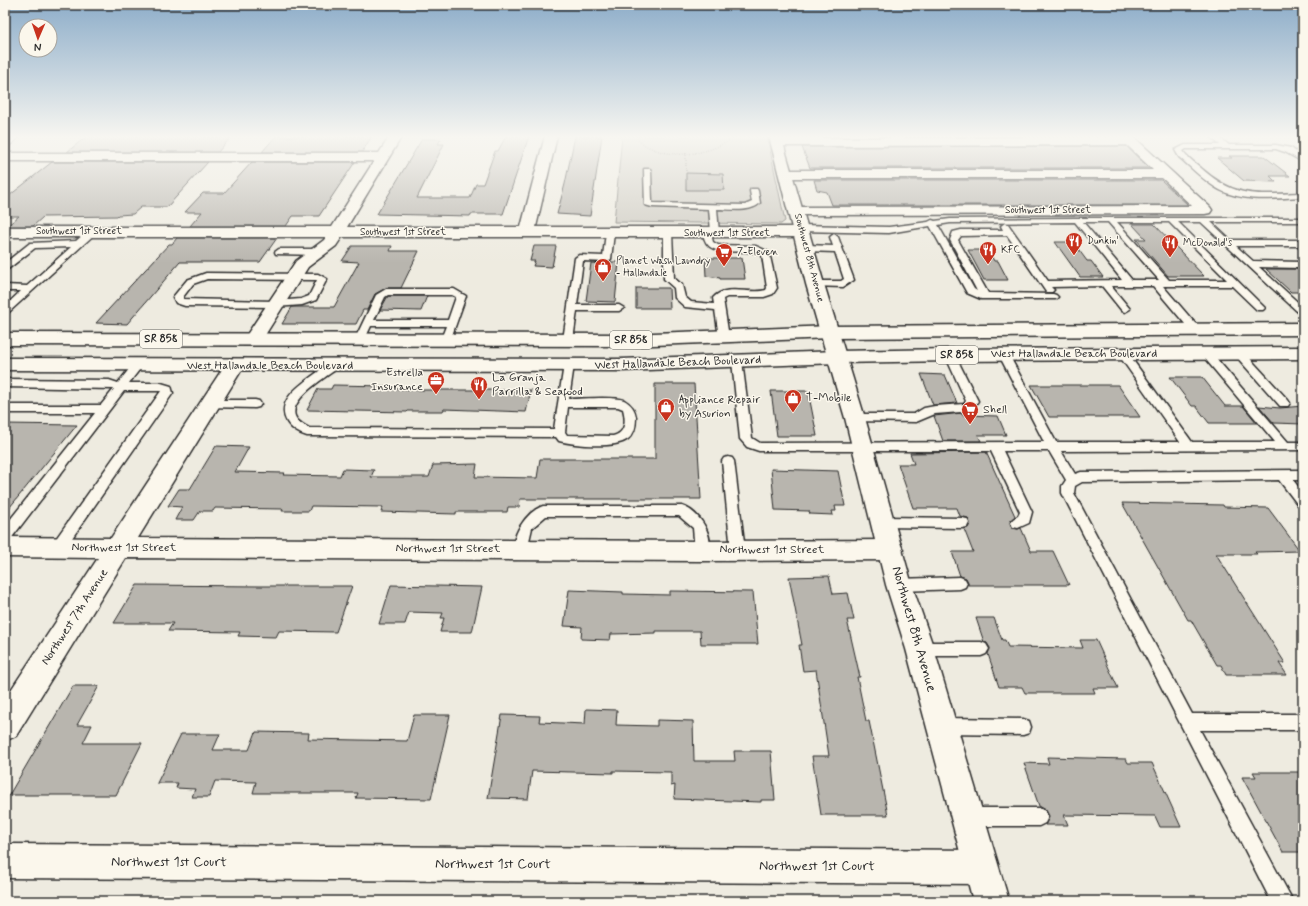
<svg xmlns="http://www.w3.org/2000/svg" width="1308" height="906" font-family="Mynerve,sans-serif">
<rect width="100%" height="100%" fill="#eeebe0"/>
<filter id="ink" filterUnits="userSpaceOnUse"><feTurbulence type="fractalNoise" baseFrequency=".025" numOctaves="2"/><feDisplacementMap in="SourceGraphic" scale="8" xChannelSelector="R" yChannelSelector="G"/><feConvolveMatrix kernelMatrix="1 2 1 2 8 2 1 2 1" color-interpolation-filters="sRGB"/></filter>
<g filter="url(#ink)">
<polygon fill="#cecbc2" stroke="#7c7b76" points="622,136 767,136 785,221 781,224 614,222"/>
<g fill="#b8b5ae" stroke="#2b2b2b">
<polygon points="87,136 204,136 203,137 231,137 218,152 67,152"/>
<polygon points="276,136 372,136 362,152 262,152"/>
<polygon points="506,136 529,136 503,214 471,214 470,216 377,214 422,139 441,139 438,144 444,144 417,198 470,198 476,184 483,184 495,151 498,151"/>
<polygon points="575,136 602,136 590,216 557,214 565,184"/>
<polygon points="1126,146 1149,168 810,168 802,147"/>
<polygon points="1229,156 1264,156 1290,176 1270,176 1276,182 1244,181 1217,158 1232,158"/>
<polygon points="52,162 208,162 167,207 141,207 133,214 118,215 117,216 43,217 33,226 7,226 19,216 5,216 5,199"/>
<polygon points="252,162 355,162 319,216 293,216 286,226 190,226 202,212 185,212 203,193 224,193"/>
<polygon points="686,173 723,174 724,190 686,190"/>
<polygon points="814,180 1161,180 1188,205 832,205 827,192 817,190"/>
<polygon points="1132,224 1154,224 1204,276 1168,276 1136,239 1146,239"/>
<polygon points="177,238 277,238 260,262 180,262 127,324 96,323 169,244 172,244"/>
<polygon points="1055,242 1073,242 1087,261 1091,261 1103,277 1080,277"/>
<polygon points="352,246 392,246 390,251 419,251 401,288 386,288 375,294 367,310 363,310 356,324 282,324 292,307 334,307 359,262 342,261"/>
<polygon points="534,246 556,246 552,267 533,266 535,261 530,261"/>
<polygon points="968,250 988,250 994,261 998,261 1008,280 984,280"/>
<polygon points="705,258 742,258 745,279 720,279 720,278 706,276"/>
<polygon points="609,262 619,262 615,302 586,301 591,263 607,264"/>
<polygon points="1266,269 1303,269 1303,292 1291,292"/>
<polygon points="636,288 669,288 670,308 636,308"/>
<polygon points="388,296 427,296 421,311 380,310"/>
<polygon points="921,374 945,375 957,403 933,405"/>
<polygon points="1170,377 1202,377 1225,406 1243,406 1257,423 1209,423 1196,406 1192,406"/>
<polygon points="655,384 694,384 701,499 520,499 519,507 508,507 507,512 456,512 456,514 381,512 383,507 311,506 309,511 282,511 283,509 215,508 213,511 200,511 194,520 175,520 182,507 168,506 179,489 190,489 216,446 249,447 235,472 285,473 283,475 340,476 343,469 374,470 371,477 429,477 433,465 477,464 475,477 537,478 540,459 655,459"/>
<polygon points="333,385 386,386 385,388 416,390 531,390 526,412 444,409 443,411 408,411 407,412 307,410 318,389 331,389"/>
<polygon points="1031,385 1118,385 1140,417 1049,417"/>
<polygon points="771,391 808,391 817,436 777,436"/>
<polygon points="1259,406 1280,408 1303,406 1303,424 1274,423"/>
<polygon points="962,413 962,415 998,416 1006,435 978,435 981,441 943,441 934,416"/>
<polygon points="5,424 77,425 5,513"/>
<polygon points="986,452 1015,516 1010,522 1012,528 1018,529 1021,528 1031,551 1053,551 1069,585 968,585 968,582 966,578 960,576 952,552 973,552 964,529 968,528 970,524 968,518 960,516 957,508 913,508 898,464 914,464 910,453"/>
<polygon points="771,469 838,471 845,506 835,506 836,511 832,511 833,515 810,514 809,511 775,510"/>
<polygon points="1122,503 1223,505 1224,507 1268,508 1300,551 1255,552 1257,554 1216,554 1285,663 1279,663 1287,675 1226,675 1221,665 1217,665 1191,620 1188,620"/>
<polygon points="829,576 833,594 848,593 854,620 847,620 860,677 857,677 866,721 869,721 888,815 821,815 812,756 829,756 816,670 803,671 799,645 802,645 789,577"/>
<polygon points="137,585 260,586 352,586 336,632 279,631 276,637 238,636 240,632 168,631 173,623 114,623"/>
<polygon points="391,585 482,587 472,632 440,632 444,618 441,618 443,613 409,612 405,624 379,624"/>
<polygon points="569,590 623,592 623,594 670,595 670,591 753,592 758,644 701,644 700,631 656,631 656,633 611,634 610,640 581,639 582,627 564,626"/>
<polygon points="976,618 994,618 1002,640 1005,640 1008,647 1083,648 1080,640 1096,640 1118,688 1093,688 1095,693 1025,693 1022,687 999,687 988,654 990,648 987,643 984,642"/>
<polygon points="73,686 99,686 77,725 92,725 83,743 142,743 116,795 9,795"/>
<polygon points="586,709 617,710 616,725 657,726 657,720 693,721 694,761 735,761 734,751 771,751 775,800 761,800 761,802 674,799 675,785 671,786 671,772 613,771 613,773 532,771 528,799 488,798 502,715 540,716 539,722 585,724"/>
<polygon points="414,715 450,715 431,799 356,798 358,793 253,793 256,782 215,781 209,797 192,797 195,789 176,788 178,783 157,783 181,734 220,734 213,750 249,750 256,732 309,733 308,739 407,741"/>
<polygon points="1047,757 1126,759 1128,763 1152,763 1181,827 1160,827 1155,816 1064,815 1068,825 1045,825 1049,816 1046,810 1039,806 1024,763 1049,764"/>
<polygon points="1253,772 1303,772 1303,852 1283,852 1242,777 1256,777"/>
</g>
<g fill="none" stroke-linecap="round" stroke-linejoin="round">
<defs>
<g id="service">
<path d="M1210 136H1217L1229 145H1276L1291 148 1303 157V162L1285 152 1276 149H1186L1183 151C1187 157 1195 163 1201 168 1237 200 1258 194 1303 193V197C1276 198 1245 203 1220 190 1205 182 1192 168 1179 157L1175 150 1185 145H1220Z"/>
<path d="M644 169H650L651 171 652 202 653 203 745 205 752 202 750 191 751 189H757L758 191 760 203C750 213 730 209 717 209L719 233 715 236 711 234 713 242 718 245 756 246 769 252 777 288 773 294 764 297H727L723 299 729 337 728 339 724 340 719 337 715 310 685 307 675 298 674 288 664 279V233L668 230 672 233 674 278 682 285 685 297 691 302 714 304 713 298C726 283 750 295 766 290L767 288 762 255C742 245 706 263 703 232L707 229 711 231 709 209 652 207 645 205Z"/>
<path d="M1077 218H1303V222H1211L1230 240H1303V246H1236L1253 261 1303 262V268L1259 267 1303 307V315L1300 314 1201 222H1178L1265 308 1263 310H1257L1232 286H1163L1200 329 1195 332 1191 331 1153 286H1111L1130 309 1125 312 1122 311 1102 286 1051 287 1054 290 1052 292H1046L1007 235 961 236 958 240 988 293 1053 294 1056 295 1058 297 1056 299H981L967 293 930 226 889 233 800 231 796 228 800 225 889 227 928 222 932 220 935 221 950 219ZM1075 222 1122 280 1048 281 1008 224 1005 223 1001 226 1003 230H961L953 232 950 240 977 291 974 289 938 225 950 223ZM1083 222H1108L1159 280H1132ZM1117 222H1169L1227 280H1169Z"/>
<polygon points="93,228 96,229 97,231 96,233 8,313 5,314 5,306 21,291 5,291 5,285 27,286 71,247 35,248 8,269 5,270 5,263 30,243 76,241 90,229"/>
<polygon points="610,230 614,233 611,259 607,262 583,261 577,305 619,305 624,308 619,311 577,311 573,340 568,343 564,342 563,340 575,258 579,255 603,256 606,233"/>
<polygon points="834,234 838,237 854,280 843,287 812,286 810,284 815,281 841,281 844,279 835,252 806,251 802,248 806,245 833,246 830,237"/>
<polygon points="279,249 319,249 323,252 319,255 276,254 275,252"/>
<path d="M206 273 318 274 327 279 316 300 302 305 276 307 185 306 176 303 173 297 187 280ZM207 279 316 280H317L309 296 301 299 276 301 183 299V297L193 284Z"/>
<path d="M386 289H454L466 296 450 341H442L441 339 446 326H371L364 341H356L355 339 376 295ZM388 295H452L456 297 448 320H374L385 297Z"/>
<polygon points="1206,350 1210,351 1288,442 1303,442 1303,450 1061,451 1075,474 1081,472 1303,470 1303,480 1293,480 1303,493 1303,507 1298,505 1279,480 1082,482 1075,486 1074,493 1192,714 1303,714 1303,730 1200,730 1293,901 1271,901 1062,493 1062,486 1066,480 1049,451 1003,451 1032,512 1029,523 1018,528 1013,527 1011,523 1013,519 1018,516 1020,512 991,451 759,451 747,447 740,439 732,361 737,358 742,361 752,438 760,443 1044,442 999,355 1004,352 1009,355 1056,442 1180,442 1118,354 1123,351 1127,352 1192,442 1275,442 1202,355 1201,353 1202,351"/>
<polygon points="1239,350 1243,351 1288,400 1290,403 1288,406 1280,406 1235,355 1234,353 1235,351"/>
<polygon points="950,352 955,355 978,401 972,410 961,412 935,414 916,422 851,421 849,418 851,415 855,414 914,414 924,408 935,406 964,404 966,401 945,355"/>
<polygon points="138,362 143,365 129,383 161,383 171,386 173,393 63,551 58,552 53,551 51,547 53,543 161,391 124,391 10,540 5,541 5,526 95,413 5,413 5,405 101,405 114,389 5,387 5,379 109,380 118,383 134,363"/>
<path d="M569 362 574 365 569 399C581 399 614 396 624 400 631 404 635 409 636 417 636 425 635 434 628 439 615 449 574 445 559 441L556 437 307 436C300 434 291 429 287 422 275 401 300 385 315 374 321 370 327 364 334 363L338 364 339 366 338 368C326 377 289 399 295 416 297 422 304 425 309 428L554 429 564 365ZM568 407H618L623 409C626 420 626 433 613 436L567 435 565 432Z"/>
<polygon points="210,400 255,400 259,401 261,404 259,407 255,408 206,407 204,404 206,401"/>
<polygon points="728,457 732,458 734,461 745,550 743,554 738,556 733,554 731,550 722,461 724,458"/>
<path d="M543 506H682C700 512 716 537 707 555L702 557 697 555 695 551 693 528 679 516H546L532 528 526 554 521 556 516 554C508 538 527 511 543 506Z"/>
<polygon points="883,517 962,518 967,519 969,523 967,527 962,528 883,527 878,526 876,522 878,518"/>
<polygon points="960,577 965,579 967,583 965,587 960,589 899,591 894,589 892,585 894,581 899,579"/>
<polygon points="920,642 981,642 986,644 989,649 986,654 981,656 920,656 915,654 912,649 915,644"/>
<polygon points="942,718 1023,719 1029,721 1031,727 1029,733 1023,735 942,734 936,732 934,726 936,720"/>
<polygon points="968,808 1039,808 1045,811 1048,817 1045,823 1039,826 968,826 962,823 959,817 962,811"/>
</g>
<g id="minor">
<polygon points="5,136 20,136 10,145 5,146"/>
<polygon points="390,136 402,136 347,227 521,227 545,136 557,136 536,227 801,227 806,229 809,232 806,235 801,237 342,237 336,246 308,267 260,343 253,345 246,343 244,339 296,261 324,240 326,237 5,237 5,227 332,227 374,161 5,161 5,153 379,153"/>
<polygon points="1130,137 1135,138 1210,207 1212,210 1210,213 1205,214 795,215 790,214 788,211 790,208 795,207 1192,206 1162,178 786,178 781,177 779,174 781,171 786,170 1153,170 1127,145 777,146 772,145 771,142 772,139 777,138"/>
<polygon points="234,360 241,362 244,366 138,538 702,541 891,540 900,543 903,550 900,557 891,560 702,561 126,558 16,736 5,741 5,699 98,558 5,557 5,537 111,538 227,362"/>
<polygon points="5,844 981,850 993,855 998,867 993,879 981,884 5,878"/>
</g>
<polygon id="tertiary" points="769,136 781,136 824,284 865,418 912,585 934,649 1009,901 973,901 906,649 886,585 845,418 806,284"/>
<g id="primary">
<polygon points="1303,323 1303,335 830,338 628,346 5,345 5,333 628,334 830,326"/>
<polygon points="1303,347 1303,359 950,361 838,363 621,371 5,370 5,358 621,359 838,351 950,349"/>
</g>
</defs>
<use href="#service" stroke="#2b2b2b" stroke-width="3"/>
<use href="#minor" stroke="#2b2b2b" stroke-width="3"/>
<use href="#tertiary" stroke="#2b2b2b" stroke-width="3"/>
<use href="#primary" stroke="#2b2b2b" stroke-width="3"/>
<g stroke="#2b2b2b" stroke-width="1.5" stroke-dasharray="0.5 2" stroke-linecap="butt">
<path d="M638 136 637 139C663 162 709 157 735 136"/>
<polyline points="686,153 686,173"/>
</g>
<use href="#service" fill="#fbf7ec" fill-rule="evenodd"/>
<use href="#minor" fill="#fbf7ec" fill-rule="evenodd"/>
<use href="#tertiary" fill="#fbf7ec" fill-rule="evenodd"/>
<use href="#primary" fill="#fbf7ec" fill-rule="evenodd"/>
</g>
</g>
<linearGradient id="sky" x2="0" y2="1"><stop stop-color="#8dadc9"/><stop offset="0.52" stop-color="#f7f6f1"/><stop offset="1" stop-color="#f7f6f1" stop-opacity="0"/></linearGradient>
<rect width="1308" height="263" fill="url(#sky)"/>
<defs>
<symbol id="restaurant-pin" viewBox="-11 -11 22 30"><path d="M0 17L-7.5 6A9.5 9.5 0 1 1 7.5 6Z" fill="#c8321e" stroke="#fbf7ec"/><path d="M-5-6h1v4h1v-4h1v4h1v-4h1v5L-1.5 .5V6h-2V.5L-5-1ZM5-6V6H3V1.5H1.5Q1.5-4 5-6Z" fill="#fff"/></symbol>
<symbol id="supermarket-pin" viewBox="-11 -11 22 30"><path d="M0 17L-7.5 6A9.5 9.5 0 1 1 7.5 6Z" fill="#c8321e" stroke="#fbf7ec"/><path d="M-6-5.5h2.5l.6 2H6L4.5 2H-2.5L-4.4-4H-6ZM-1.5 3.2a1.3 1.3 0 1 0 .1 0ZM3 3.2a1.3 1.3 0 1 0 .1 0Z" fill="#fff"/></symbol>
<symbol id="shop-pin" viewBox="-11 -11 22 30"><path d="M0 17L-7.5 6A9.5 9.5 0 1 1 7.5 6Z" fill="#c8321e" stroke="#fbf7ec"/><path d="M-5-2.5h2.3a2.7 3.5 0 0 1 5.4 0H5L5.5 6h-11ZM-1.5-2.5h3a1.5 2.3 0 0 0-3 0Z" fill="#fff"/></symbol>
<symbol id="office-pin" viewBox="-11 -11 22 30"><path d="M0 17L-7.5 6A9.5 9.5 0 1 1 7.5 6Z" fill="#c8321e" stroke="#fbf7ec"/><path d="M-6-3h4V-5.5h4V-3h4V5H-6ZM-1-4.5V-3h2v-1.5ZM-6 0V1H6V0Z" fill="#fff"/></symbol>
</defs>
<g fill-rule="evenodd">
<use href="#restaurant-pin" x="1064" y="231" width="20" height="27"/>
<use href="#restaurant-pin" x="1160" y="233" width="20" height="27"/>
<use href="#restaurant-pin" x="978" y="240" width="20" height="27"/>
<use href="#supermarket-pin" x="714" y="242" width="20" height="27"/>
<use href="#shop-pin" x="593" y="257" width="20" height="27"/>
<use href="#office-pin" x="426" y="370" width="20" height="27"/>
<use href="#restaurant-pin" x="469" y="375" width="20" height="27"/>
<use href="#shop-pin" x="783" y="388" width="20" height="27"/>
<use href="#shop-pin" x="656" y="397" width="20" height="27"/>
<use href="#supermarket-pin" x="960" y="400" width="20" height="27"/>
</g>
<g text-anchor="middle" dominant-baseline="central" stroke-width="3" stroke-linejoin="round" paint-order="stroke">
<g font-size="10" fill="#2b2b2b" stroke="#fbf7ec">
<text x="1048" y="210">Southwest 1st Street</text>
<text x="79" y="231">Southwest 1st Street</text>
<text x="403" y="232">Southwest 1st Street</text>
<text x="727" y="233">Southwest 1st Street</text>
<text transform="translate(809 258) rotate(75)">Southwest 8th Avenue</text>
</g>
<g font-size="10" fill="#2b2b2b" stroke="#fbf7ec" text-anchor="start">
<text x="1087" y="241">Dunkin'</text>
<text x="1183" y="243">McDonald's</text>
<text x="1001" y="250">KFC</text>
<text x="737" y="252">7-Eleven</text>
<text x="616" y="261">Planet Wash Laundry<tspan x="616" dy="12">- Hallandale</tspan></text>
</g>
<g fill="#fbf7ec" stroke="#696865" stroke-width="1">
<rect x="140" y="330" width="42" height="18" rx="3"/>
<rect x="610" y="331" width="42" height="18" rx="3"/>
<rect x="936" y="346" width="42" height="18" rx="3"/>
</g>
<g font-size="11" font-weight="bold" fill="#2b2b2b">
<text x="161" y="339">SR 858</text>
<text x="631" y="340">SR 858</text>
<text x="957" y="355">SR 858</text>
</g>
<g font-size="12" fill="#2b2b2b" stroke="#fbf7ec">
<text x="1074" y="354">West Hallandale Beach Boulevard</text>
<text transform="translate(678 363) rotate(-2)">West Hallandale Beach Boulevard</text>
<text x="270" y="366">West Hallandale Beach Boulevard</text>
<text x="124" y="548">Northwest 1st Street</text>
<text x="448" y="549">Northwest 1st Street</text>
<text x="772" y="550">Northwest 1st Street</text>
<text transform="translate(75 617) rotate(-57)">Northwest 7th Avenue</text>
</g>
<g font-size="12" fill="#2b2b2b" stroke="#fbf7ec" text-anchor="start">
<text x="423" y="373" text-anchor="end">Estrella<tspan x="423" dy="14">Insurance</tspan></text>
<text x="492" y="378">La Granja<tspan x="492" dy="14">Parrilla &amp; Seafood</tspan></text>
<text x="806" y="398">T-Mobile</text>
<text x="679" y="400">Appliance Repair<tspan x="679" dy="14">by Asurion</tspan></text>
<text x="983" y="410">Shell</text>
</g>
<g font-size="14" fill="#2b2b2b" stroke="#fbf7ec">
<text transform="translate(914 629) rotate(74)">Northwest 8th Avenue</text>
<text x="169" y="862">Northwest 1st Court</text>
<text x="493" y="864">Northwest 1st Court</text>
<text x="817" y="866">Northwest 1st Court</text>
</g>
</g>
<rect width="1308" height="906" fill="none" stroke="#fbf7ec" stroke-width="20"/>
<rect x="10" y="10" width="1288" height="886" fill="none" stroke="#2b2b2b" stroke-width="1.5" filter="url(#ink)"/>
<g transform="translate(38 38) rotate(182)"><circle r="19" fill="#fbf7ec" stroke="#a8a59f"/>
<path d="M0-3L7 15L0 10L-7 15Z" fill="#c8321e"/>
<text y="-6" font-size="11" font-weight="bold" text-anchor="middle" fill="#2b2b2b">N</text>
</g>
</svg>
